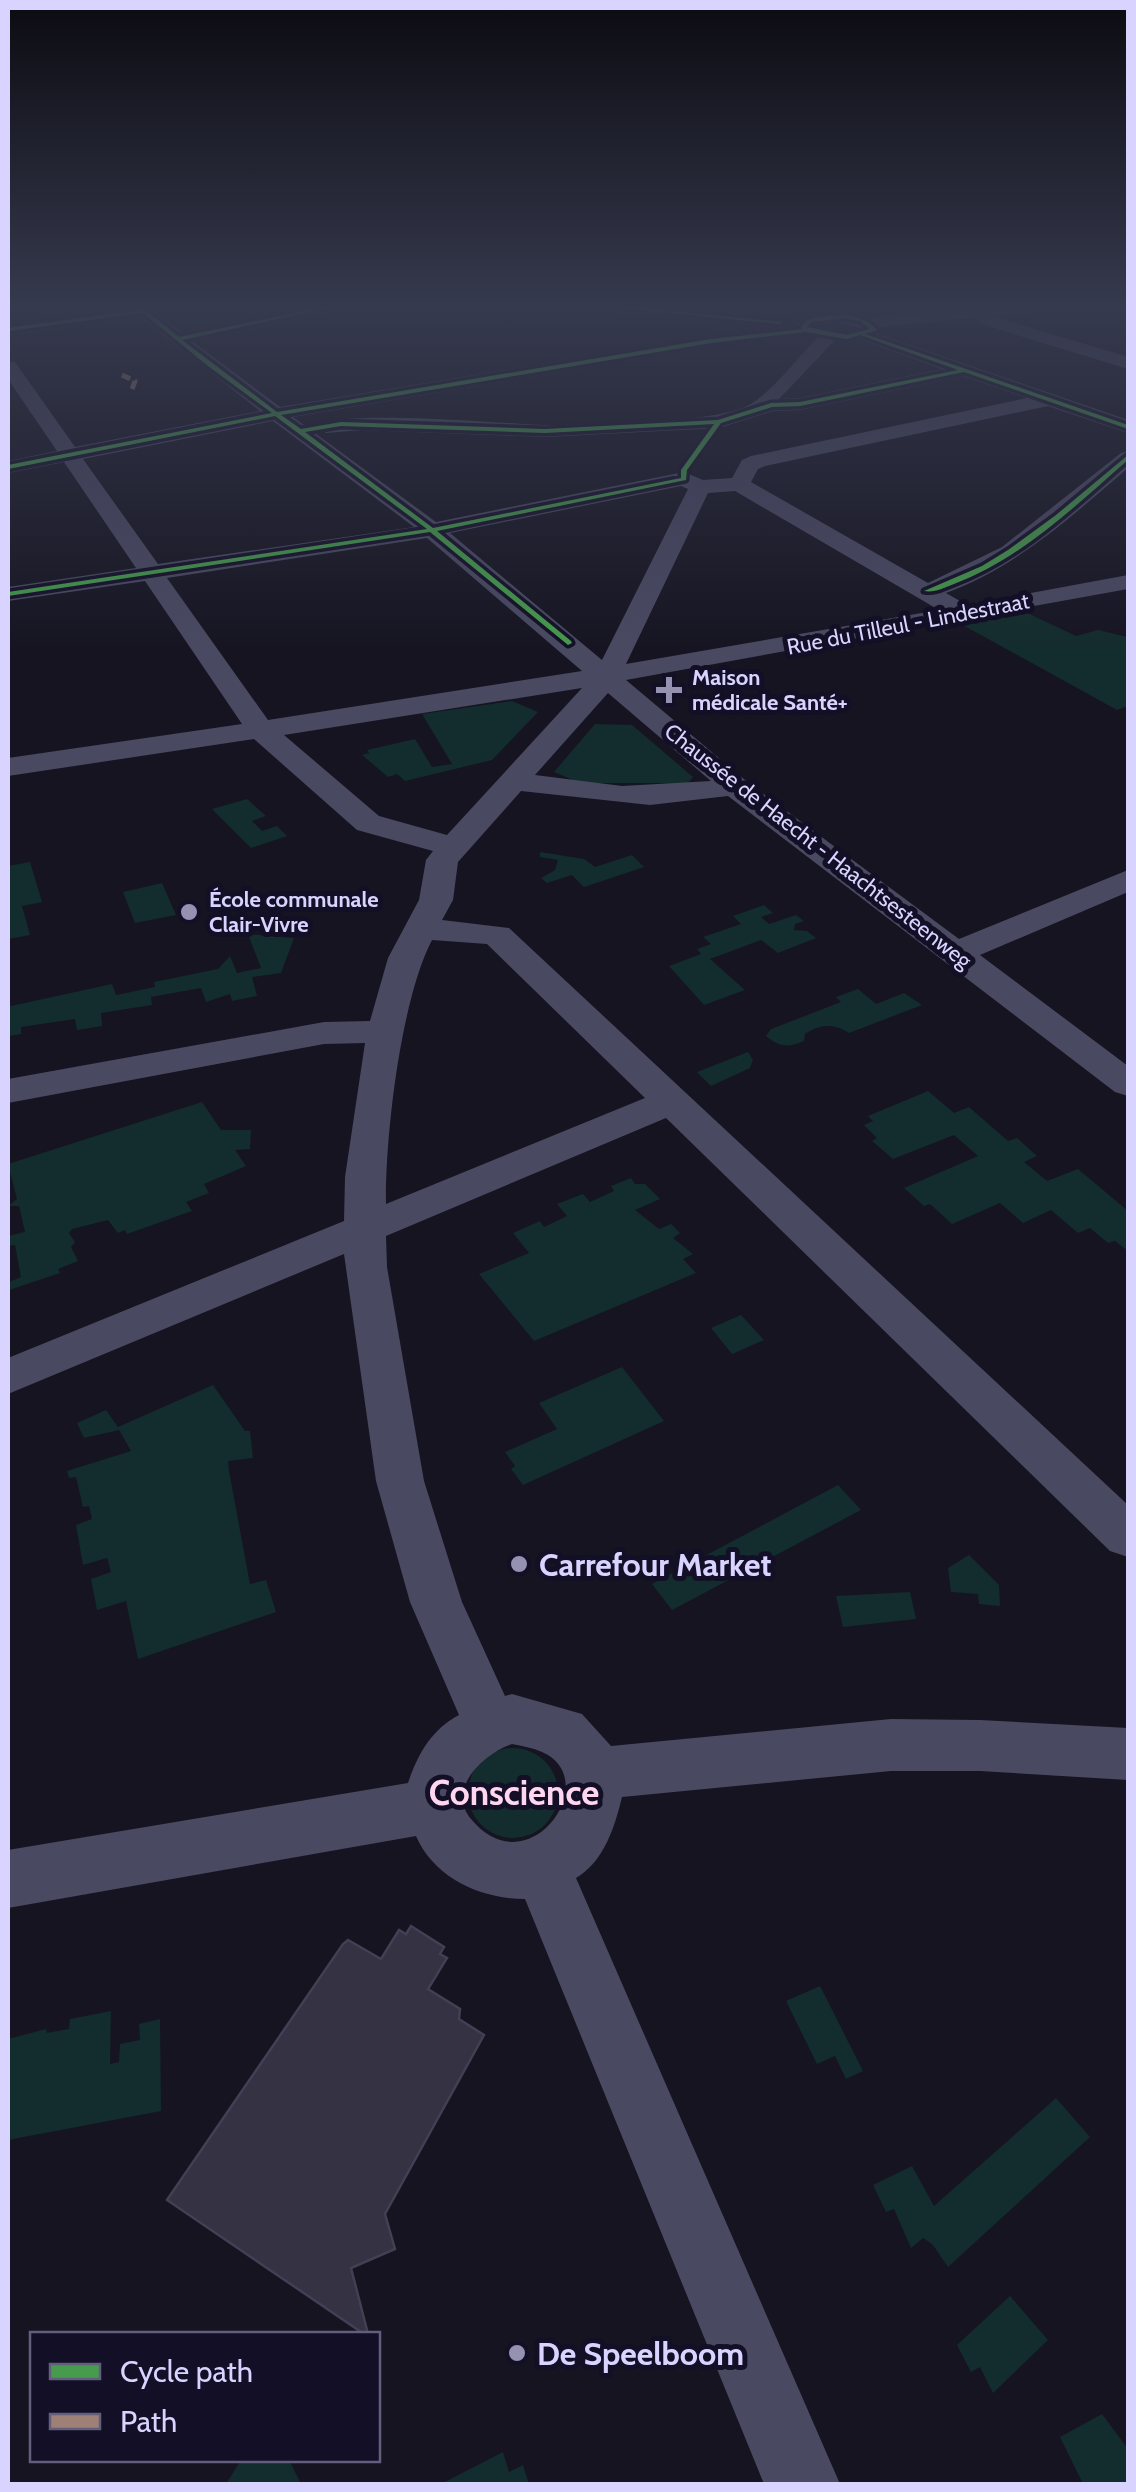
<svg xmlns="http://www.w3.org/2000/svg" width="1136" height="2492" font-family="Cabin,sans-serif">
<rect width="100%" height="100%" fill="#161421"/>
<g fill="#132c2d">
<polygon points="1023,611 1076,636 1098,630 1128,637 1128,706 1117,710 961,624"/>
<polygon points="512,701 538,712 492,760 405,781 397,774 388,777 362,755 369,753 367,750 415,739 432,767 452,764 422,714"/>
<polygon points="595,724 632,725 693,777 688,783 580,783 554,772"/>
<polygon points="247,799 266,816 252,821 262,831 277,826 287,836 251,848 212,809"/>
<polygon points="540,852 584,859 595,867 632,855 644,867 584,887 572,875 547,883 541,878 555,870 558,860 540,857"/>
<polygon points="30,862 42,902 22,906 30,935 8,939 8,866"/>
<polygon points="162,883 176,915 135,923 123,892"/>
<polygon points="764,905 773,913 761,917 769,924 796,915 804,921 795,924 794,930 807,931 816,938 778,953 761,940 710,959 745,990 704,1005 669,966 701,954 697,949 711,944 703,937 741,924 733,916"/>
<polygon points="248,934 294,938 281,973 252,977 257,996 232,1001 230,994 206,1002 201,988 151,997 152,1005 101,1013 102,1026 77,1030 75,1019 21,1027 21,1034 8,1036 8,1000 11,1006 112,984 116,995 155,987 154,982 218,969 230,956 237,973 261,968"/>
<path d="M858 989 876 1004 904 993 922 1005 849 1033C835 1023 819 1024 805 1034L804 1041C787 1048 780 1047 766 1036L771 1029 841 1002 836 997Z"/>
<polygon points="748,1052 753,1060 750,1068 711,1086 697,1072"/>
<polygon points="928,1091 954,1113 969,1107 1008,1141 1017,1138 1037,1156 1024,1162 1047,1181 1078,1169 1128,1211 1128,1251 1115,1241 1108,1243 1090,1228 1078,1233 1051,1210 1023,1223 1000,1203 952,1224 930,1204 924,1206 904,1188 978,1156 954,1135 893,1159 872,1141 877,1138 864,1125 873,1121 868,1116"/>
<polygon points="202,1102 221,1130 251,1130 250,1149 235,1150 246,1166 204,1184 209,1193 186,1202 192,1211 127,1234 125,1230 118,1233 108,1220 72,1229 69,1233 75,1242 71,1247 78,1261 58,1269 60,1273 9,1290 9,1282 21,1277 15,1245 8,1246 8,1236 25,1232 19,1206 8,1206 17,1199 8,1164"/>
<polygon points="631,1178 635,1184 645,1184 660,1199 635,1210 659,1229 671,1224 680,1233 673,1238 693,1254 683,1259 696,1273 534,1341 479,1274 529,1253 513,1233 540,1221 544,1227 567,1216 557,1204 583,1194 590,1202 614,1191 611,1186"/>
<polygon points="741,1315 764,1340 732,1354 711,1328"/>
<polygon points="622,1367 664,1421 523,1485 511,1469 515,1466 505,1452 557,1429 539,1403"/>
<polygon points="213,1385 245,1431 250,1431 253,1458 228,1461 229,1471 250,1584 266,1580 276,1612 138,1659 126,1601 97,1610 91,1579 111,1572 107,1558 83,1565 76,1525 92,1519 89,1506 83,1507 76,1477 69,1478 67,1471 131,1451 119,1430 84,1438 77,1423 106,1410 118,1427"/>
<polygon points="838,1485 861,1510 672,1610 652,1584"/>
<polygon points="969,1555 999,1585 1000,1606 979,1604 978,1594 951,1592 948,1568"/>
<polygon points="910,1592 916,1619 843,1627 836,1596"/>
<circle cx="513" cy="1793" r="45"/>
<polygon points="820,1986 863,2071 846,2079 835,2056 817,2064 786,2001"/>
<polygon points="111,2011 110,2064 119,2062 120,2044 140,2040 139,2024 160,2019 161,2111 8,2140 8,2039 46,2029 47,2033 69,2029 70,2019"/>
<polygon points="1056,2098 1090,2137 948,2267 933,2245 923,2238 911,2248 894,2209 886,2212 873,2185 912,2166 934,2206"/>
<polygon points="1010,2296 1048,2340 993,2393 980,2367 971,2372 957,2345"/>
<polygon points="1102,2414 1128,2449 1128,2484 1083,2484 1060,2437"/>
<polygon points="503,2452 509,2472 523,2465 529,2484 441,2484"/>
<polygon points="241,2460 289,2460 301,2484 226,2484"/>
</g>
<polygon fill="#343243" stroke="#433f54" stroke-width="2.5" points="411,1926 444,1947 440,1954 447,1958 428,1989 460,2009 459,2019 484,2035 385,2214 395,2249 351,2268 368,2334 364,2334 167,2200 343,1944 348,1940 381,1959 399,1930 406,1934"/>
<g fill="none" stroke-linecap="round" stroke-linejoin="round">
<g fill="#4a4962" fill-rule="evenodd">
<path d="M126 304H146L182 333 320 304H354L345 309 192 341 280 407 711 336 796 326 803 317 835 312 870 318 1007 304H1068L1059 309 992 316 1128 357V369L978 323 976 317 881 327 878 334 1128 420V433L1048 406 765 466 758 469 751 482 928 583 1002 547 1121 453 1128 451V468C1072 516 1017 567 946 593L967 605 1128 575V589L626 680 745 780 959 939 1128 870V892L980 955 1128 1066V1096L1115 1092 728 796 650 805 521 791 458 862 453 900 442 920 509 928 1128 1505V1557L1110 1551 666 1118 386 1236 387 1267 424 1481 462 1602 505 1696 512 1694 582 1714 611 1746 891 1719 980 1720 1128 1728V1780L980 1771H891L622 1797C615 1826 604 1862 576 1878L840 2484H764L525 1899C481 1899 434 1878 416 1836L8 1908V1850L408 1783C418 1754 431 1730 459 1715L410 1602 376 1481 344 1254 8 1394V1358L344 1221 345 1177 365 1043 324 1044 8 1103V1079L324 1022 370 1021 388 958 419 900 426 860 433 851 357 830 254 739 8 776V758L242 724 145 581 8 601V587L136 568 64 462 8 473V461L57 451 8 379V361L15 362 75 447 260 411 140 317 8 335V325L129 308ZM835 322 862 328 847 332 814 326ZM806 335 818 337C800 355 768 397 747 406 709 424 588 425 542 425 505 424 336 408 316 427L326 433 362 430 545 437 719 428 773 411 800 410 963 376 1027 398 751 456 742 460 732 478 703 480 684 472 436 522 293 417 711 346ZM859 339 942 369 800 398 779 399 835 340ZM273 421 414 527 158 564 83 459ZM681 486 688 489 602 660 450 533ZM735 491 939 610 626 664 708 493ZM427 538 582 671 268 720 167 578ZM582 688 447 835 379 816 284 735ZM608 693 711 781 622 786 535 775ZM432 940 487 944 645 1098 386 1204C385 1136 401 999 432 940ZM512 1744C522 1746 533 1748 542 1752 605 1779 529 1889 471 1819 446 1789 483 1754 512 1744Z"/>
<polygon points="572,304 639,304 749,314 758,319 749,324 581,309"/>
</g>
<polyline stroke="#9e8076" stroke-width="5" stroke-dasharray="9 5" stroke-linecap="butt" points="122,375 135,381 132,389"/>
<defs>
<g id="cycleway">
<path d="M133 304H138L179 337 338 304H347L182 340 277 412 711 339 803 329 801 327 807 320C831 314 859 310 877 330L865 334 1128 425V429L964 372 800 406 772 407 721 423 687 470 686 480 437 531 571 641 572 643 568 645 430 532 8 596V592L427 529 275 416 8 469V465L272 413 208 366 143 313 8 331V328L139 310ZM844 318 860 321 870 329 847 335 807 327 811 322ZM806 332 847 339 860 335 958 370 800 402 771 403 718 420 545 429 341 422 301 429 281 415 711 343ZM714 424 681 470V478L433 528 305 432 341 426 545 433Z"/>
<polygon points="579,304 598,304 783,322 780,324"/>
<path d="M1128 455V460C1075 506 1021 559 954 584 944 588 934 593 924 591L982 566 1008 550 1056 515Z"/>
</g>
</defs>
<use href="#cycleway" stroke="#130f26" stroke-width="7"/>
<use href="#cycleway" fill="#469c4c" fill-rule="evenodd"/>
</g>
<linearGradient id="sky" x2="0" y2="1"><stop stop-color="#0c0b12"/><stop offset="0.47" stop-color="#363a4e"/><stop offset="1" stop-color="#363a4e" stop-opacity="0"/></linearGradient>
<rect width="1136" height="653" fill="url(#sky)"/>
<g fill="#9591b1" stroke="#130f26" stroke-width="4">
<path d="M664 675h10v10h10v10h-10v10h-10v-10h-10v-10h10z"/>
<circle cx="189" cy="912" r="10"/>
<circle cx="519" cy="1564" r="10"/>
<circle cx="517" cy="2353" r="10"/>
</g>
<g text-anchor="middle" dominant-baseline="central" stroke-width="10" stroke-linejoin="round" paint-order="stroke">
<g font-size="22" fill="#d9d4ff" stroke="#130f26">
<text transform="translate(908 624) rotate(-11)">Rue du Tilleul - Lindestraat</text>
<text transform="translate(818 846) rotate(38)">Chaussée de Haecht - Haachtsesteenweg</text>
</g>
<g font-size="22" font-weight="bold" fill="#d9d4ff" stroke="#130f26" text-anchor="start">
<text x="692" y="677">Maison<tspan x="692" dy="25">médicale Santé+</tspan></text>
<text x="209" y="899">École communale<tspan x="209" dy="25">Clair-Vivre</tspan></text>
</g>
<g font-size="32" font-weight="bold" fill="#d9d4ff" stroke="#130f26" text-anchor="start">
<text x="539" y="1564">Carrefour Market</text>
<text x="537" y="2353">De Speelboom</text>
</g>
<g font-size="35" font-weight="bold" fill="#ffd6f0" stroke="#130f26">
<text x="514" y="1792">Conscience</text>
</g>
</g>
<rect width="1136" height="2492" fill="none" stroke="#d9d4ff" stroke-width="20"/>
<rect x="30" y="2332" width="350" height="130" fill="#130f26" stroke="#625e7d" stroke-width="2.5"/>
<rect x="50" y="2364" width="50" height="15" fill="#469c4c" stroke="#625e7d" stroke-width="2.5"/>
<text x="120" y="2382" font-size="30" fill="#d9d4ff">Cycle path</text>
<rect x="50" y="2414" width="50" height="15" fill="#9e8076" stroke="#625e7d" stroke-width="2.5"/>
<text x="120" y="2432" font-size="30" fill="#d9d4ff">Path</text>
</svg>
